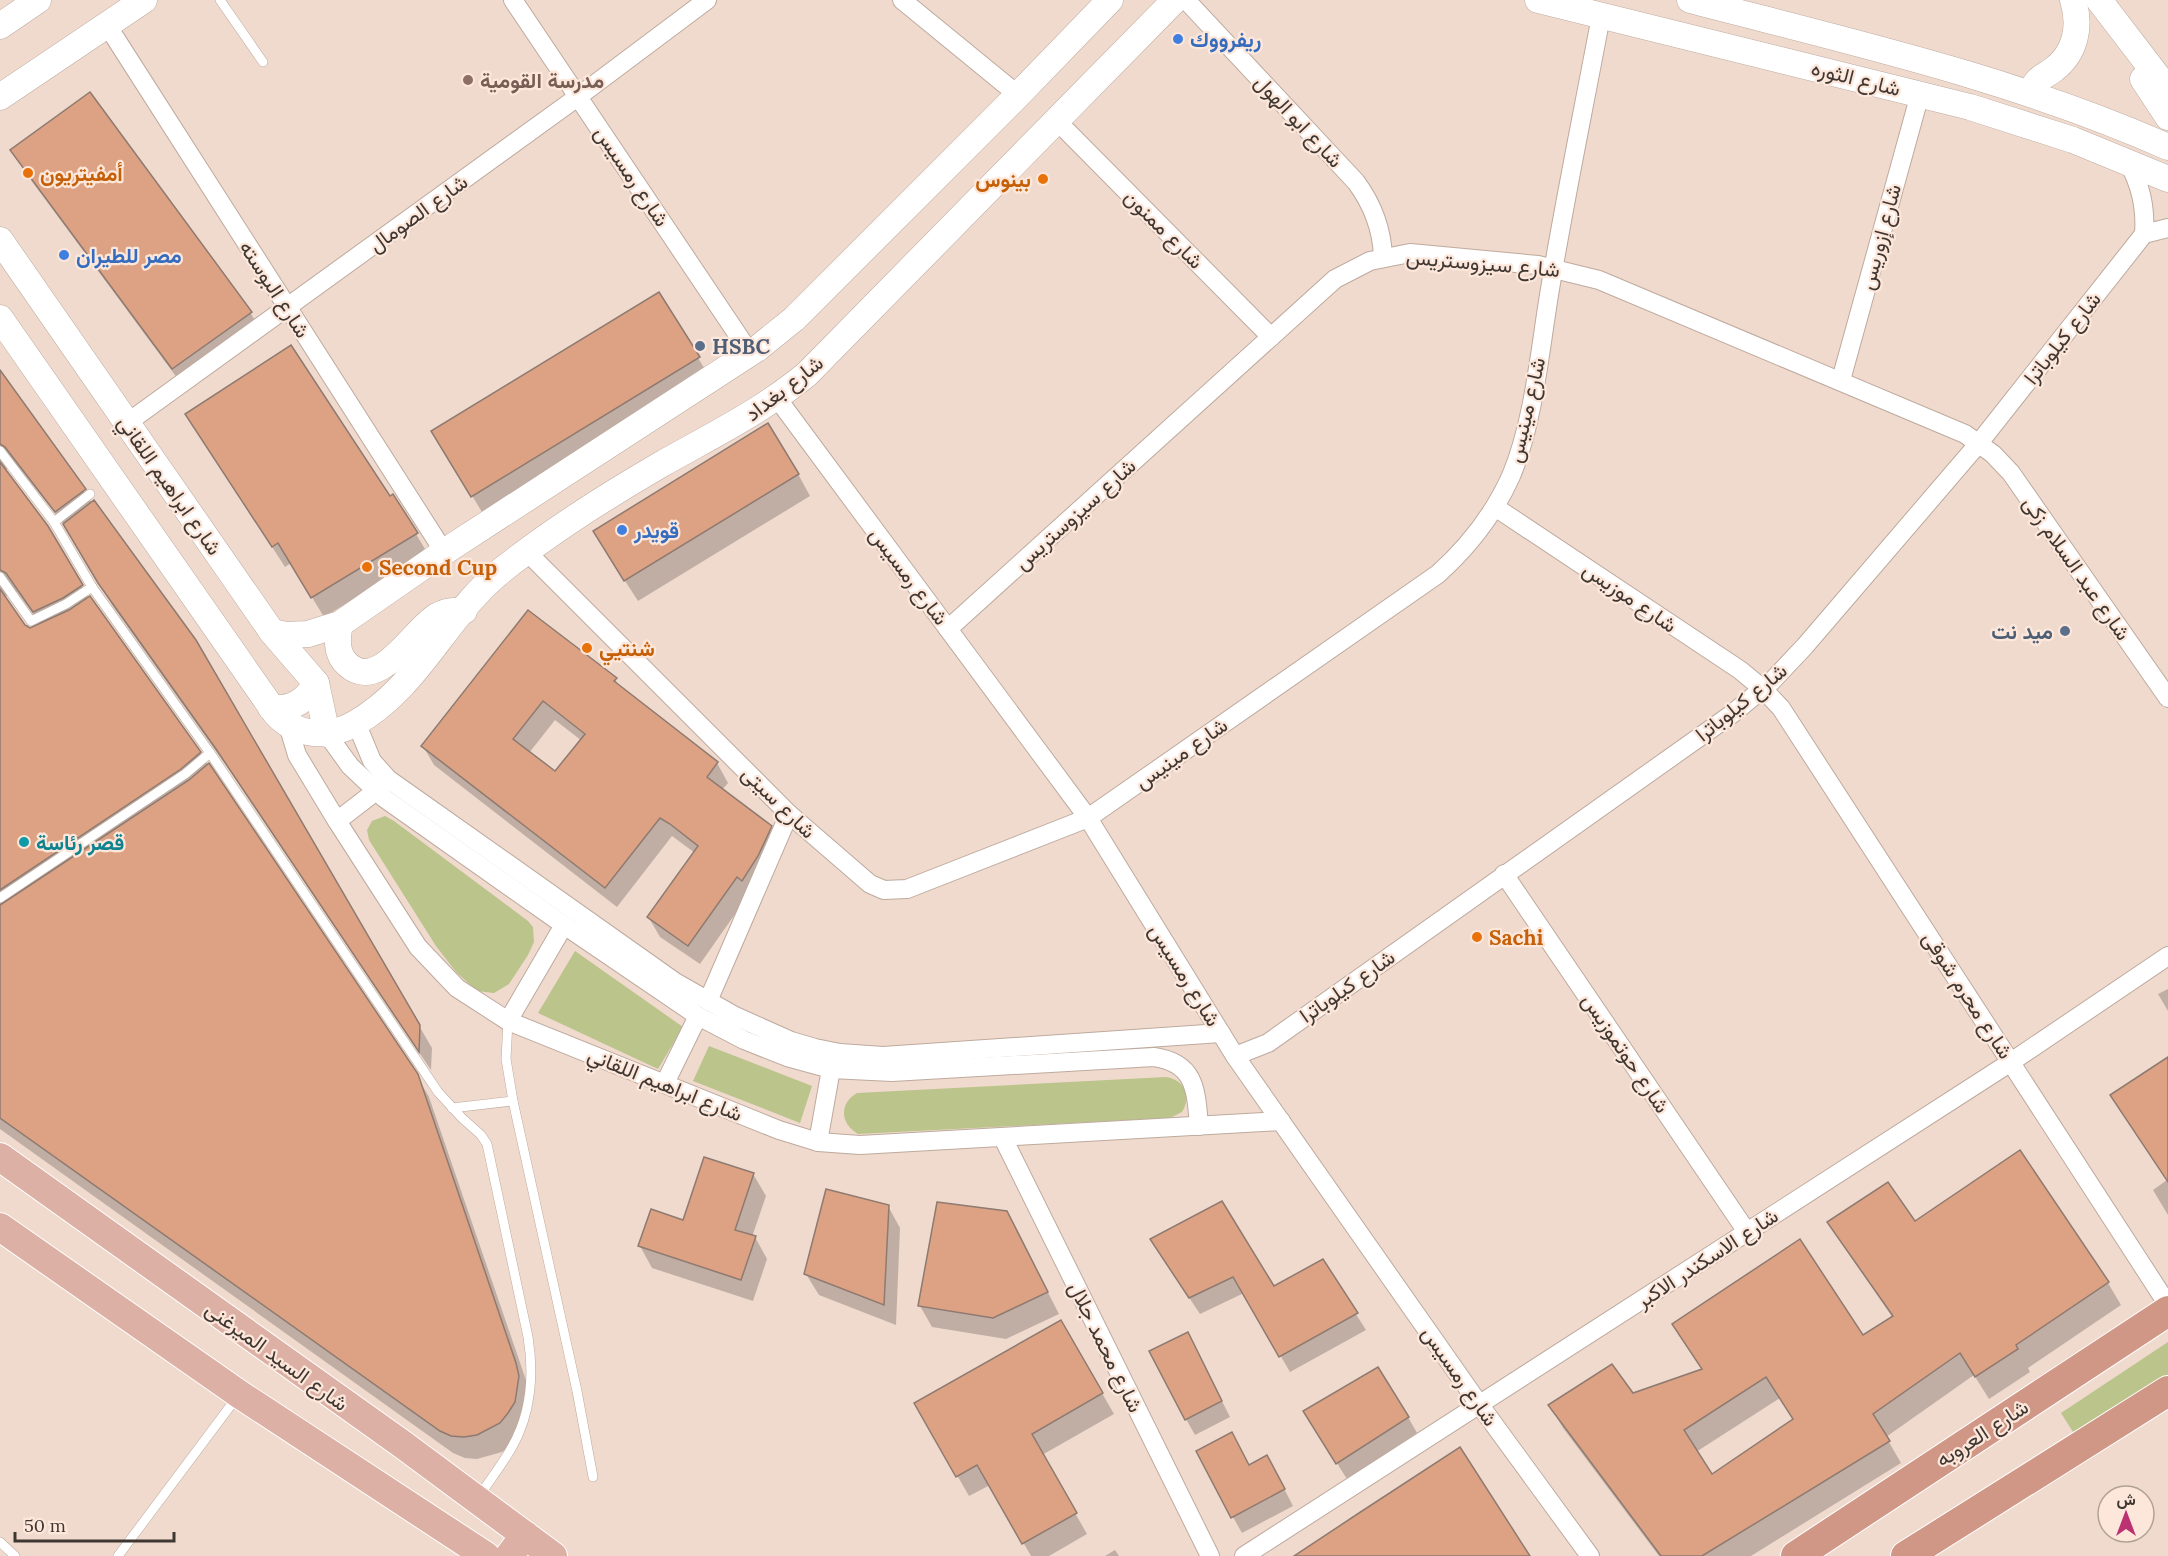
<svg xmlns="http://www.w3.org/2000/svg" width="2168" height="1556" font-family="Lora,Vazirmatn,serif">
<rect width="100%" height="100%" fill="#f0dace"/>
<g fill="#bac48b">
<polygon points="385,816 394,821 528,921 533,927 534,942 528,955 509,984 494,993 477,991 456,972 436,946 369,840 367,830 372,821"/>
<polygon points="575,951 683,1027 658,1069 538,1013"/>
<polygon points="709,1046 812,1086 800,1123 693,1081"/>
<path d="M1166 1077C1185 1080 1192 1096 1182 1112L1170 1118 858 1134C840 1124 839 1103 857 1093Z"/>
<polygon points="2168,1342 2168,1375 2075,1435 2061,1413"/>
</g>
<g fill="#0003" fill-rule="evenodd">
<polygon points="12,150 250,312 263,334 186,390 25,172"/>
<polygon points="698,358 711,379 485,517 446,453"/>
<path d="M0 372 92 503 195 641 432 1048 431 1070 230 771 112 605 70 532 19 468 13 465 7 468 6 472 47 527 89 599 200 753 416 1075 429 1097 528 1386 530 1399 512 1445 502 1452 477 1459 465 1458 453 1453 0 1129ZM17 592 41 625 30 629 24 626 5 599 8 593Z"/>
<polygon points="199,434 390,498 416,534 428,554 324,617 291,563 285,567"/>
<polygon points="798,474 810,496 638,601 607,553"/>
<path d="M528 612 615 679 620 688 717 763 728 783 722 790 770 827 782 847 700 964 660 937 649 918 695 853 672 836 617 907 434 765 423 746ZM555 720 582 741 555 774 529 753Z"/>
<polygon points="2168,989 2168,1011 2158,994"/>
<polygon points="2168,1059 2168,1215 2153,1190 2167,1180 2123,1114"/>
<polygon points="753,1174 766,1196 752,1237 755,1237 767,1259 753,1301 652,1268 640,1246 684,1222"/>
<polygon points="888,1206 900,1228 896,1325 819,1295 806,1274"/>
<path d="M1829 1222 1915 1223 2108 1283 2121 1305 2028 1368 2030 1372 1989 1399 1974 1375 1886 1437 1901 1463 1751 1556H1659L1563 1428 1550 1406 1633 1395 1703 1371 1674 1325 1863 1337 1893 1318 1842 1244ZM1780 1398 1794 1420 1712 1477 1696 1452Z"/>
<polygon points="1018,1234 1059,1314 1006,1339 932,1327 920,1306"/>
<polygon points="1161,1255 1274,1288 1322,1261 1366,1330 1290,1372 1244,1293 1200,1314"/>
<polygon points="1061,1322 1114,1414 1042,1455 1087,1534 1049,1556 1031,1556 990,1485 969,1496 916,1404"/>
<polygon points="1188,1334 1230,1417 1195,1435 1186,1419"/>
<polygon points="1408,1417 1417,1433 1347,1479 1314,1427"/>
<polygon points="1249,1467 1276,1473 1293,1506 1242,1533 1233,1517"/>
<polygon points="1115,1550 1119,1556 1105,1556"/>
</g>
<g fill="#dca283" stroke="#8e7a70" stroke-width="1.5" fill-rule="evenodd">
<polygon points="90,92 252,312 172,369 10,150"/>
<polygon points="659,292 700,357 471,497 431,431"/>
<polygon points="291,345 390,496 393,494 418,533 311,598 278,543 272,547 185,414"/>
<polygon points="0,370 86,489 55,512 5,447 0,444"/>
<polygon points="768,423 799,474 624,581 593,531"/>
<polygon points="0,462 48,526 83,585 63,598 33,612 6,573 0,570"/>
<polygon points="94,500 196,640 420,1025 419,1052 216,749 98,583 63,524"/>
<polygon points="0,589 25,625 30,628 69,610 90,596 201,752 181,769 0,890"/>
<path d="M528 610 617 678 614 681 718 762 707 777 772 826 758 856 742 881 737 877 688 946 647 917 698 846 670 824 660 818 605 888 421 746ZM543 701 585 734 555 771 513 739Z"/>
<polygon points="209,763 418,1074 516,1363 519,1376 515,1402 508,1413 500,1423 477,1435 464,1437 451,1436 440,1431 0,1118 0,905 189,780"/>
<polygon points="2168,1057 2168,1182 2110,1095"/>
<path d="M2020 1150 2109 1282 2016 1345 2018 1349 1975 1377 1960 1353 1873 1414 1890 1441 1702 1556H1661L1548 1405 1612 1364 1633 1393 1702 1369 1672 1324 1800 1239 1863 1335 1893 1316 1827 1222 1888 1182 1915 1221ZM1766 1377 1793 1419 1712 1474 1684 1430Z"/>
<polygon points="704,1157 754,1173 735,1230 756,1236 741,1280 638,1246 651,1209 683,1220"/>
<polygon points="826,1189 889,1205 884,1305 804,1274"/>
<polygon points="1222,1201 1274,1286 1323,1259 1358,1313 1279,1357 1233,1277 1189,1298 1150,1239"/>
<polygon points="937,1202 1007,1211 1048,1292 993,1318 918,1306"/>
<polygon points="1061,1320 1103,1393 1032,1434 1077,1513 1022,1544 977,1465 956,1477 914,1403"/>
<polygon points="1188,1332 1222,1401 1185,1420 1149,1351"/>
<polygon points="1378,1367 1409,1417 1336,1464 1303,1411"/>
<polygon points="1232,1432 1249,1465 1267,1455 1285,1489 1231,1518 1196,1451"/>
<polygon points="1460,1447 1530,1556 1294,1556 1359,1513"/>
</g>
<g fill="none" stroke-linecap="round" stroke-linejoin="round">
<defs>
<g id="service">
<polyline points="220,0 263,62"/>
<polyline points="0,451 54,522 90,494"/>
<polyline points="54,522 92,587"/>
<polyline points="0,577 31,621 66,604 92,587 210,753 185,774 0,898"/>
<path d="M210 753 438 1092 462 1118 481 1135 487 1144 528 1337C534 1374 531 1414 512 1447 502 1465 489 1481 478 1498"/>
<polyline points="508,1021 506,1059 513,1101 577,1391 593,1477"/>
<polyline points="452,1108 513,1101"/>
<polyline points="0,1542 15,1556"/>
<polyline points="118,1556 237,1397"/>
</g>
<g id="minor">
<polyline points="513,0 750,353"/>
<polyline points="902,0 1018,95"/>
<path d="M1186 0 1356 182C1373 205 1382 229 1383 257"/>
<polyline points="107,25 444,552"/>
<polyline points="1057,121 1271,337"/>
<path d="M2128 162C2141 185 2146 208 2144 234"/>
<polyline points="1841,380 1920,94"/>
<polyline points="777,398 1088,818 1235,1056 1479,1404 1590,1556"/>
<polyline points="127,423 579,96 707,0"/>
<polyline points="1495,507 1740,670 1763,689 1781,708 2168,1305"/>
<path d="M526 551 789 814 870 884 884 890 907 889 1088 818 1438 574C1469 546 1494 514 1511 476 1534 422 1540 348 1550 289 1565 198 1584 107 1601 16"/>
<polyline points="948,629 1335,279 1370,261 1410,253 1538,265 1599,280 1965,434 1993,454 2011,473 2168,698"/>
<polyline points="288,725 297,755 337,821 418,947 457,988 508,1021 779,1130 818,1142 860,1145 1281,1121"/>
<polyline points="354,725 360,732 372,761 388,779 644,960 675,982 735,1016 791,1041 815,1048 840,1053 883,1056 1221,1033"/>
<path d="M327 734 350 766 384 798 564 925 698 1016 744 1040 787 1057 831 1069 892 1072 1154 1057C1196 1063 1196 1091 1199 1126"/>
<polyline points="337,821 376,791"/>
<polyline points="1504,874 1747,1232"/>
<polyline points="708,1001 789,814"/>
<polyline points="508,1021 564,925"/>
<polyline points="1235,1056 1268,1043 1732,714 1772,681 1805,646 1979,443 2144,234 2168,228"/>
<polyline points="665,1083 698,1016"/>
<polyline points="1003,1138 1210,1556"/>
<polyline points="818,1142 831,1069"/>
<polyline points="1244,1556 2011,1062 2168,956"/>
</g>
<g id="secondary">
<polyline points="1538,0 1970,107 2073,140 2168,179"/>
<path d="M1690 0C1851 42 2015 79 2168 147"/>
<polyline points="2099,0 2168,90"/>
<polyline points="0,26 38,0"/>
<polyline points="2143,79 2168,117"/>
<path d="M2032 94C2034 79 2043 77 2053 70 2076 53 2081 26 2073 0"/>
<polyline points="0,97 144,0"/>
<polyline points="0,240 272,632 316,683 327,734"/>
<path d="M0 318 276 714C297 736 327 739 354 724 420 687 445 616 501 571 551 531 605 497 660 465 711 436 761 412 807 374L1175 0"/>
<path d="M340 624C337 637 336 654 347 664 379 694 413 630 437 616 445 611 454 610 464 611"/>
<polyline points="272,632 286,635 308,634 340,624 444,552 758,348 794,319 1018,95 1110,0"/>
<path d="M271 708C292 710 306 701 316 683"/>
</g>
<g id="primary">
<polyline points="0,1157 402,1444 553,1556"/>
<polyline points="0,1227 239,1394 486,1556"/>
<polyline points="509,1556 525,1535"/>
</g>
<g id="trunk">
<polyline points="1796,1556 2168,1311"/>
<polyline points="1906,1556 2168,1391"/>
</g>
</defs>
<use href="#service" stroke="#beaa9e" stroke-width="10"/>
<use href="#minor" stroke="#beaa9e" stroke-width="20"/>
<use href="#secondary" stroke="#beaa9e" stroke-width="27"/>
<use href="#primary" stroke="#fff" stroke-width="30"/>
<use href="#trunk" stroke="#fff" stroke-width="32"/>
<use href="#service" stroke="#fff" stroke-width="9"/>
<use href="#minor" stroke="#fff" stroke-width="18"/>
<use href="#secondary" stroke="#fff" stroke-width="26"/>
<use href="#primary" stroke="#dcb0a4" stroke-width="28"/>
<use href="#trunk" stroke="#d09686" stroke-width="30"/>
</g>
<g fill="#3f7fe0" stroke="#fde7db" stroke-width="2">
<circle cx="1178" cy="39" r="6"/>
<circle cx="64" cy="255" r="6"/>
<circle cx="622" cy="530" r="6"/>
</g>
<circle fill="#8d6e63" stroke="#fde7db" stroke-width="2" cx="468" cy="80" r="6"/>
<g fill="#e8710a" stroke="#fde7db" stroke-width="2">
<circle cx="28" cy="173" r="6"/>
<circle cx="1043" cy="179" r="6"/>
<circle cx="367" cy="567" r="6"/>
<circle cx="587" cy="648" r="6"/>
<circle cx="1477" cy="937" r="6"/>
</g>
<g fill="#5c6f8a" stroke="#fde7db" stroke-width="2">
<circle cx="700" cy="346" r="6"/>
<circle cx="2065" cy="631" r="6"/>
</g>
<circle fill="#0f9aa8" stroke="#fde7db" stroke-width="2" cx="24" cy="842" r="6"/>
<g text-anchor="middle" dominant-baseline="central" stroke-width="4.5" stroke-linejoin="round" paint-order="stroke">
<g font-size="21" font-weight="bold" fill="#366cbe" stroke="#fde7db" text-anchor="start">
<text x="1190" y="39">ريفرووك</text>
<text x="76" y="255">مصر للطيران</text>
<text x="634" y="530">قويدر</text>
</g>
<g font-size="21" fill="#3f3732" stroke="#fde7db">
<text transform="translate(1856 78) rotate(14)">شارع الثوره</text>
<text transform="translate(1299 121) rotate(47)">شارع ابو الهول</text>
<text transform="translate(632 176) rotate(56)">شارع رمسيس</text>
<text transform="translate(418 213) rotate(-36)">شارع الصومال</text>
<text transform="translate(1164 229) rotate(45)">شارع ممنون</text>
<text transform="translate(1880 237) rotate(-75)">شارع إزوريس</text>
<text transform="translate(1483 263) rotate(5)">شارع سيزوستريس</text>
<text transform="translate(275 289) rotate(57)">شارع البوسته</text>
<text transform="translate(2062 338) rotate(-52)">شارع كيلوباترا</text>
<text transform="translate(784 388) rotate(-38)">شارع بغداد</text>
<text transform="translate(1526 410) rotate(-77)">شارع مينيس</text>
<text transform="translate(170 485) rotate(55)">شارع ابراهيم اللقاني</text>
<text transform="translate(1075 514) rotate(-42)">شارع سيزوستريس</text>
<text transform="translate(2077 568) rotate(55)">شارع عبد السلام زكى</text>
<text transform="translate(909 576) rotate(53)">شارع رمسيس</text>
<text transform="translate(1630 597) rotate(34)">شارع موزيس</text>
<text transform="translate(1741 702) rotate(-39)">شارع كيلوباترا</text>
<text transform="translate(1181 753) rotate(-35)">شارع مينيس</text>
<text transform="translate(779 802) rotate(44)">شارع سيتى</text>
<text transform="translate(1185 975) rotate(58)">شارع رمسيس</text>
<text transform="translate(1347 986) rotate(-35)">شارع كيلوباترا</text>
<text transform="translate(1968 995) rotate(57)">شارع محرم شوقى</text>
<text transform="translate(1626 1053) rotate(56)">شارع حوتموزيس</text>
<text transform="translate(665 1084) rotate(22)">شارع ابراهيم اللقاني</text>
<text transform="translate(1707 1258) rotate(-33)">شارع الاسكندر الاكبر</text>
<text transform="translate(1106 1347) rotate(64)">شارع محمد جلال</text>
<text transform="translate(277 1356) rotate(36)">شارع السيد الميرغنى</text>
<text transform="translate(1460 1376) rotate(55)">شارع رمسيس</text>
<text transform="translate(1982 1433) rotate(-33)">شارع العروبه</text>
</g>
<g font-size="21" font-weight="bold" fill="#785e54" stroke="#fde7db" text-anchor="start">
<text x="480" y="80">مدرسة القومية</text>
</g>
<g font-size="21" font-weight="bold" fill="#c56008" stroke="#fde7db" text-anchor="start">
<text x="40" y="173">أمفيتريون</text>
<text x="1031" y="179" text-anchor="end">بينوس</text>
<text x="379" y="567">Second Cup</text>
<text x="599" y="648">شنتيي</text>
<text x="1489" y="937">Sachi</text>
</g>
<g font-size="21" font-weight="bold" fill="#4e5e75" stroke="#fde7db" text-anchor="start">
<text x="712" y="346">HSBC</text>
<text x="2053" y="631" text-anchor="end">ميد نت</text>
</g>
<g font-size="21" font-weight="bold" fill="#0d838f" stroke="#fde7db" text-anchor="start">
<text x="36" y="842">قصر رئاسة</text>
</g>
</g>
<g transform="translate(2126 1514)"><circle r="28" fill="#fde7db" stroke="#b1a197" stroke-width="1.5"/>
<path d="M0-4.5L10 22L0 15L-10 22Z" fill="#ba3271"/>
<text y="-9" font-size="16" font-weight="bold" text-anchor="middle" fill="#3f3732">ش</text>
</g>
<path d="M15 1532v9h159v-9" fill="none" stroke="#3f3732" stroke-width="3"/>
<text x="24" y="1532" font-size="18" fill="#3f3732" stroke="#fde7db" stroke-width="4.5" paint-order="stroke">50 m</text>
</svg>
